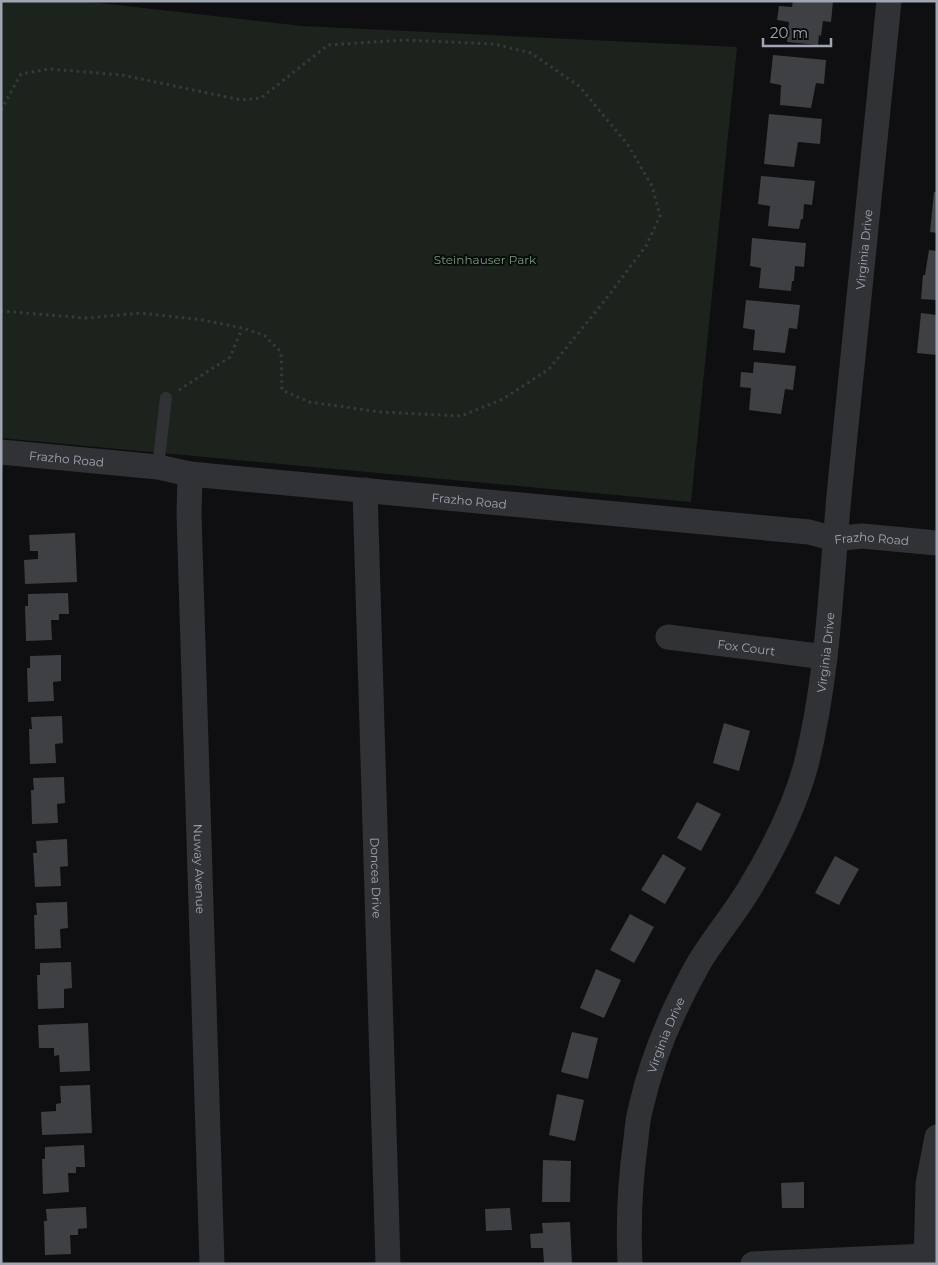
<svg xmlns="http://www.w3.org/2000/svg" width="938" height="1265" font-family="Montserrat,sans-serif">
<rect width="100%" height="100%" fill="#0f0f11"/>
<polygon fill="#1c231c" points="1,1 82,1 302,26 737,47 691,502 1,438"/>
<g fill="#3e4044">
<polygon points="793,1 833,1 831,22 823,21 821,36 819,35 818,45 787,42 789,22 777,20 779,6 792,7"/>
<polygon points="773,55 826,60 824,84 816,83 811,108 780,105 781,85 770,83"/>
<polygon points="769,114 822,119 820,144 798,142 794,167 764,164"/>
<polygon points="761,176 815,181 812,205 804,204 803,219 801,219 799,229 768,226 770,206 758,204"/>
<polygon points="934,192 937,192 937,233 930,232"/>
<polygon points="752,238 806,243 804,267 795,266 794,281 792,281 791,291 759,288 761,268 750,266"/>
<polygon points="929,250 937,251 937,300 921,299 923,275 925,275"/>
<polygon points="746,300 800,305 797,329 789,328 785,353 753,350 755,330 743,328"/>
<polygon points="921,313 937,315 937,355 917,353"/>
<polygon points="754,362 796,366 793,390 785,389 781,414 749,410 751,388 740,387 741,372 753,373"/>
<polygon points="75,533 77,582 25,584 24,560 38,559 38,551 30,551 29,535"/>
<polygon points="68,593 69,614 59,614 59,620 51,620 52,640 26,641 25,606 28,606 28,594"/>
<polygon points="61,655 61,681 53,682 54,701 28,702 27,668 30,668 30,656"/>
<polygon points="62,716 63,743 55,744 56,763 30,764 29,729 32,729 31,717"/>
<polygon points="724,723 750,731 739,771 713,763"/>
<polygon points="64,777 65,803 57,804 58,823 32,824 31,790 34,790 33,778"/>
<polygon points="697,802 721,814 701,851 677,838"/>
<polygon points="67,839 68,866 60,867 61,886 35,887 33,853 37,853 36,841"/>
<polygon points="663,854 686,868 665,904 641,890"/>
<polygon points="835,856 859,869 839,905 815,893"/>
<polygon points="67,902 68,928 60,929 61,948 35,949 34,915 37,915 36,903"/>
<polygon points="630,914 654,927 634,963 610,950"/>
<polygon points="71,962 72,988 64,989 64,1008 38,1009 37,975 40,975 40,963"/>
<polygon points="596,969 621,980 604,1018 580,1008"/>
<polygon points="88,1023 90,1071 60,1072 59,1055 54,1056 54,1048 39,1048 38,1025"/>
<polygon points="572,1032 598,1038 588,1079 561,1072"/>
<polygon points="90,1085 92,1133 42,1135 41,1112 56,1111 56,1104 61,1103 60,1086"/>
<polygon points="557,1094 584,1100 575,1141 549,1135"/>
<polygon points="84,1145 85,1167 76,1167 76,1173 68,1173 69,1192 43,1194 42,1159 45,1159 45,1147"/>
<polygon points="543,1160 571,1161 570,1202 542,1202"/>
<polygon points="804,1182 804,1208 782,1208 781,1183"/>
<polygon points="86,1207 87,1228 78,1229 78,1235 70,1235 71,1254 45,1255 44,1221 47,1221 46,1209"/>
<polygon points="510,1208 512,1230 486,1231 485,1209"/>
<polygon points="570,1222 572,1264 544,1264 543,1248 531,1248 530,1234 543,1233 542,1223"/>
</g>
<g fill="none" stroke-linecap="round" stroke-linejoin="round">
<g stroke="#36393d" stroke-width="3" stroke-dasharray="2.5 4" stroke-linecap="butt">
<polyline points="1,110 21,74 49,69 122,75 241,100 261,98 328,45 404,40 494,44 531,53 579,86 628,145 652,186 660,216 646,246 602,304 549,369 503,399 461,416 380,412 309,402 282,390 281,352 264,335 242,328 203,320 141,313 85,318 1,311"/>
<polyline points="179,390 230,357 242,329"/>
</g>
<polyline stroke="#303236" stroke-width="12" points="158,467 166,398"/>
<g stroke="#303236" stroke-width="25">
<path id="s1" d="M1 452 158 467 190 474 809 532 835 539 862 536 937 543"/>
<path id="s2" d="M190 474 189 514 212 1264"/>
<path id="s3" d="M365 490 388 1264"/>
<path id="s4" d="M668 637 825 657"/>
<path id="s5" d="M630 1264C628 1222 630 1181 636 1139 637 1129 638 1117 641 1107 652 1058 675 1005 700 961 715 937 733 915 748 891 772 852 794 809 806 765 829 674 831 579 840 485 856 324 872 163 889 1"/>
<polyline points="753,1264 926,1256"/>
<polyline points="926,1264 928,1184 937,1137"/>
</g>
</g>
<g text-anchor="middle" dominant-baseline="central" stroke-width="4" stroke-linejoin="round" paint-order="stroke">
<g font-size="12" fill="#a0a7b2" stroke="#0a0b0c">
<text stroke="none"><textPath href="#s5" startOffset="1059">Virginia Drive</textPath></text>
<text stroke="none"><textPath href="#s1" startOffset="66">Frazho Road</textPath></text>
<text stroke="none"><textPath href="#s1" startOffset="471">Frazho Road</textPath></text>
<text stroke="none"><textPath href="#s1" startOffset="876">Frazho Road</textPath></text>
<text stroke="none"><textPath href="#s4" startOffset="79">Fox Court</textPath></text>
<text stroke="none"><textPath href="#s5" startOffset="654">Virginia Drive</textPath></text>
<text stroke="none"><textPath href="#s2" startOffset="395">Nuway Avenue</textPath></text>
<text stroke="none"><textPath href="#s3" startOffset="388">Doncea Drive</textPath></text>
<text stroke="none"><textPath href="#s5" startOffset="234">Virginia Drive</textPath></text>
</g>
<g font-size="12" fill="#789d77" stroke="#0a0b0c">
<text x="485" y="259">Steinhauser Park</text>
</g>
</g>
<rect width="938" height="1265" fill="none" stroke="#a0a7b2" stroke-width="5"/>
<path d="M763 38v8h68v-8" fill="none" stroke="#a0a7b2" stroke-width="2.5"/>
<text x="770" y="38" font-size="15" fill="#a0a7b2" stroke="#0a0b0c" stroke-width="4" paint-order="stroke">20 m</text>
</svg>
